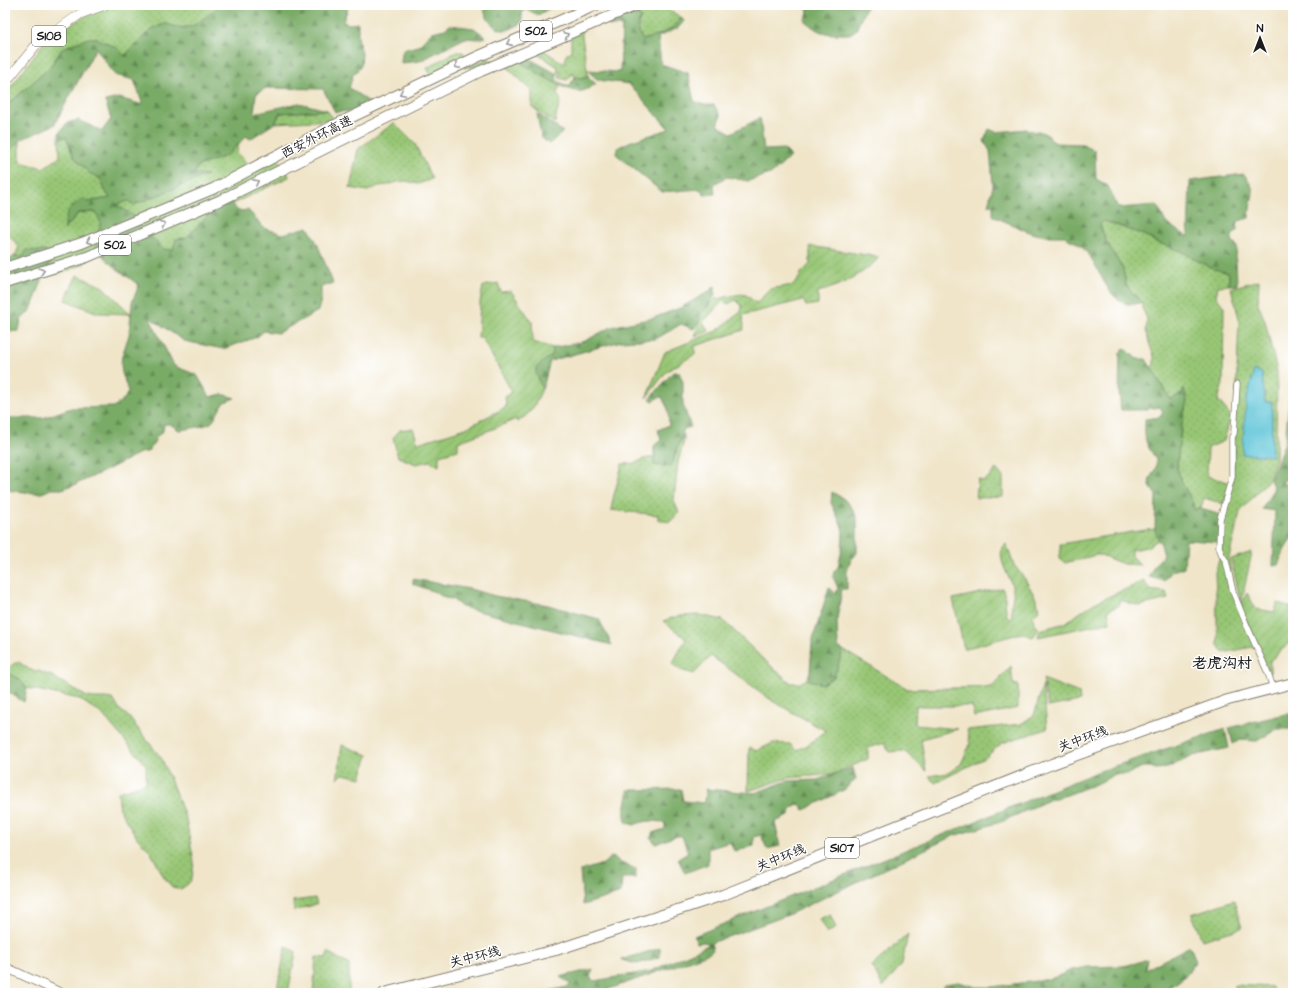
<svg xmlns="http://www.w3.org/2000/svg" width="1298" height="998" font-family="'Architects Daughter','LXGW WenKai TC',sans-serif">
<defs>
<pattern id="grass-dots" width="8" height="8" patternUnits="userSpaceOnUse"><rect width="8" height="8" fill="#97c675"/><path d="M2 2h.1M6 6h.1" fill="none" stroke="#82aa65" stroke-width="1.8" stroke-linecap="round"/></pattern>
<pattern id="forest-firs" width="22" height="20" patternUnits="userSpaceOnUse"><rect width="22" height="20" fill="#79ab66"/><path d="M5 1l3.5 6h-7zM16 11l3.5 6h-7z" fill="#628a53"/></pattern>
<pattern id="garden-furrows" width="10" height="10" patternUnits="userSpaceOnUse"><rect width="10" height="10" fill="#97c675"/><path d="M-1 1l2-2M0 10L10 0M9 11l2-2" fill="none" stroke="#82aa65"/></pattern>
</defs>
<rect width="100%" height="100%" fill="#fff"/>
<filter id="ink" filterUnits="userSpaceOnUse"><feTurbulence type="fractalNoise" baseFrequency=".025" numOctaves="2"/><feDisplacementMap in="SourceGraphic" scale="8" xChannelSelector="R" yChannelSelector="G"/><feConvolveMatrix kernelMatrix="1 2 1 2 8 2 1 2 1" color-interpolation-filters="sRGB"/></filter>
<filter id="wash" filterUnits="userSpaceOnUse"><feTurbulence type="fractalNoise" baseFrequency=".012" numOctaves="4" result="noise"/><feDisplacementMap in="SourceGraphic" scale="16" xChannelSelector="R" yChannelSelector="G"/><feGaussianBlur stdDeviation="0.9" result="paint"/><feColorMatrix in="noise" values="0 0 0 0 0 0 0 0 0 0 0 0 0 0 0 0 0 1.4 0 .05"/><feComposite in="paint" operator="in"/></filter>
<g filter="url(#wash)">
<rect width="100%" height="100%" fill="#f0e5c9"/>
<g fill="url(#grass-dots)" stroke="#5a7148">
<path d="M105 5H220C199 22 195 33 166 24L140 41 124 56 117 48 96 38H89L70 45 63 48 49 68 5 107V95L48 37Z"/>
<path d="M660 5 681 17C675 31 656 36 643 40 638 32 636 26 641 18L637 13Z"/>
<polygon points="581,29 588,76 581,78 575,77 573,73 567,80 559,78 561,70 557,74 558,67 534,51 540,48 565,64 566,54 571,52 571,33"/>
<polygon points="455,52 463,52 470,66 489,58 495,68 455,67 433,79 427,68"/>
<polygon points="517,60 560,86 557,93 561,101 556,116 555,123 532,107 532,91 506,66"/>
<polygon points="327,110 333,120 275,123 280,113"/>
<polygon points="394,123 415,144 432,179 418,184 406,181 397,182 388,185 378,186 368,191 350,188 358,149"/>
<polygon points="66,137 74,157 89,173 100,178 105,190 110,198 87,202 66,225 71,223 78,213 95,212 101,219 101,226 96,236 97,247 84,264 67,271 45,277 46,270 24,257 15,256 19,247 5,230 5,155 20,140 20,162 43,168 60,157 59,139"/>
<polygon points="239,143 237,152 250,167 272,156 285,165 289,177 236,202 213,210 186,238 173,250 162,249 152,238 143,238 116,204 205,175 194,175 198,166 228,155"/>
<path d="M1104 221 1146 236 1156 242 1183 252 1192 258 1214 268 1229 273V285L1218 286 1216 296 1224 307 1223 384 1218 400 1231 416 1224 441 1208 448 1207 476 1231 483 1224 504 1204 498 1201 508 1194 510 1193 503 1183 485 1177 468 1179 444 1183 418 1187 401 1184 389 1182 394 1170 399C1166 394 1164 388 1160 382 1157 377 1154 373 1151 368L1154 364V356L1149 343 1146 330 1147 319 1142 308V302L1136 297 1126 285 1123 269 1106 241 1100 224Z"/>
<polygon points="77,275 103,287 131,314 98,313 65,300"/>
<polygon points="1259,280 1258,304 1265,321 1277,371 1276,459 1269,479 1240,512 1229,558 1233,593 1257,646 1223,653 1218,645 1215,572 1221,554 1225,505 1233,479 1239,318 1231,288"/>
<path d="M684 434V441L678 462 674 500 679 513 670 522 658 520V515L611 510C613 494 619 480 622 464L636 463 643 459 654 457V465L681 440Z"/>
<polygon points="996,469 1003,477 1003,497 976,498 978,479 983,481 988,478"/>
<polygon points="1252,552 1241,604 1231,559"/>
<polygon points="700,615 723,620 763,659 791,683 800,683 807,679 822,684 834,677 843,650 908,689 992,687 1011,666 1013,684 1018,685 1018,708 974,717 972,706 916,706 915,725 958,729 921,739 926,771 904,751 889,752 885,743 868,748 868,759 834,774 788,778 748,791 749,749 750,747 756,751 773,743 790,744 796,750 806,746 826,731 774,702 711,656 694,674 683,671 672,664 686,639 663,621 678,616"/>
<path d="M19 662 30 670 39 671 52 676 87 697C96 699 104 697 113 699L119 709 128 716 162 759 186 819 194 862 192 879 188 884 181 889 172 887 164 877 150 851 138 839 120 811 118 792 146 783V765L102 714 79 699 27 688 19 679 6 671 13 664Z"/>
<polygon points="1043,679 1079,693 1080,701 1048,707"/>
<polygon points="1043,685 1047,729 1002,743 985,758 935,783 929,776 948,773 961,764 970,744 967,730 1021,724 1034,715"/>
<polygon points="342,745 368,755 361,778 343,774 337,780"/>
<polygon points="315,898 317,904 294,911 293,901"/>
<polygon points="1234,900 1242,928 1202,940 1192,914"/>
<polygon points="830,914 836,928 827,933 819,919"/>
<polygon points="908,934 902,964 883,987 872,966"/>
<polygon points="286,946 296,952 288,993 276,993"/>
<polygon points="328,952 349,965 349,993 313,993 316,957 326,958"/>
<polygon points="1235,985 1272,987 1274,993 1235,993"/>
</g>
<g fill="url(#forest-firs)" stroke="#4a6441">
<path d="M220 5H349L343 22 349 24 358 23V37L362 53 361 66 353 75 349 88 365 99 379 110 335 112 323 89 266 88 256 94 254 113 299 103 327 110 280 113 275 123 250 139 246 136 228 155 198 166 194 174 207 175 134 205 128 201 116 205 130 213 140 223 143 238 145 239 153 238 163 249 173 250 176 239 186 238 213 210 236 202 232 204 238 211 248 210 264 228 283 234 308 227 317 243 333 283 321 287V299L318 311 278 333 264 331 257 337 223 349 184 341 149 317 174 366 197 375 210 397 222 394 235 398C232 399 227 401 224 403 219 408 217 417 212 422 209 426 186 429 179 430L170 424H164L163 431 156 437 153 445 147 452 140 453 103 472 74 485 62 489H51L42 493H35L5 490V418H43L71 408 114 407 125 398 128 391 122 373 121 364 122 356 129 335 132 302 139 285C128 277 101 259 97 247 92 232 108 228 95 212L78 213 70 223 66 225 65 230C65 210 68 210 83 198L87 202 110 198 105 190 100 178 89 173 74 157 66 137 59 139V133L67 123 78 120 102 131 111 119 105 101 119 98 143 105 134 80 115 75 96 48 54 125 20 140 5 155V107L49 68 63 48 70 45 89 38H96L117 48 125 56C134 46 152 25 166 24 170 24 174 27 178 28 195 30 207 15 220 5Z"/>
<path d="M484 5H555L538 15 528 10 522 11V22C518 25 512 29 507 30 495 32 483 17 484 5Z"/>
<path d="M806 5H867L856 30 850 34C827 34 822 36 804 20L808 13Z"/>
<path d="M637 13 641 18C636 26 638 32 643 40 656 36 675 31 681 17L684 21 678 28 658 37 661 64 688 73 694 101 704 105H714L721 116 717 125 731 133 760 118 764 150 784 149 791 156 773 173 748 181 727 177 714 184 715 194 704 195 701 189 662 192 616 154 617 148 629 142 669 129 629 84 598 80 587 70 620 72 622 26H609V19Z"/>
<polygon points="450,25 474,28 486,37 478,39 465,38 420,61 401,63 402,53 404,49 419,46 432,32 445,29"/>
<path d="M534 51 530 59 557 74 556 80 569 87 575 77 581 78 588 76 596 84C592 86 587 90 582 91 566 94 533 69 517 60Z"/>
<polygon points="537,113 563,132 549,144 541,137"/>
<path d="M989 129 996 132 1027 129 1035 132H1042L1049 136 1051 140 1056 143 1083 144 1095 151 1096 179 1108 186 1118 208 1157 205 1166 223 1188 237 1190 181 1244 174C1247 178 1252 185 1253 191 1253 197 1249 210 1249 218L1238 221 1237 231 1232 236V241L1237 246 1236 258 1237 285H1229V273L1214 269 1192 258 1183 252 1156 242 1146 236 1120 226 1104 221 1100 225 1106 241 1123 269 1126 285 1136 297 1142 302C1113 314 1103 276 1091 258 1088 254 1083 247 1078 244 1073 240 1071 242 1065 236H1045L1031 233 993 216V205H988L993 186 990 151 984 141Z"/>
<polygon points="26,250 58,252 56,257 46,270 31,310 21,320 19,331 5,332 5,262 15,256 24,257"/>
<polygon points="715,286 715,295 694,329 681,324 656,339 621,341 550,361 544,384 542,389 536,373 536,368 546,359 552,356 553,348 585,341 611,327 653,318 680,308 708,292"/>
<path d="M1124 348 1137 359H1146L1170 399 1182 394 1184 388 1187 401 1183 418 1179 444 1177 468 1183 485 1193 503 1194 510 1201 508V509L1221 515 1219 542 1186 540 1184 567 1172 571 1164 581 1149 577 1154 566 1162 557 1163 552 1161 544 1158 540 1155 529 1156 495C1140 476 1158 477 1156 461 1155 455 1149 450 1147 444 1144 437 1145 427 1145 419L1160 417 1163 412 1160 407 1141 410H1121L1119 392 1120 353Z"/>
<polygon points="1292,367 1293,478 1287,479 1281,482 1293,487 1293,536 1285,549 1278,565 1273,566 1275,511 1262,509 1274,488 1270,480 1285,442"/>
<polygon points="673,372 679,372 683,382 683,405 691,427 684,429 671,467 654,465 654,446 661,440 658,430 669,425 668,409 662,397 657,398 654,401 650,399"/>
<polygon points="832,492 844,499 852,508 857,518 857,553 851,560 847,571 847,589 842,589 837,619 838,647 843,650 834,677 822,684 807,679 810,672 812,642 829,587 836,594 838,588 833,577 834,571 838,567 842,549 843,532 841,524 831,503"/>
<polygon points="413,579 470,589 495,596 548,605 599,619 612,645 462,607 452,599 445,598 435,592 413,584"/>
<polygon points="5,671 19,679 27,688 24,702 5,690"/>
<polygon points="1293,712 1293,729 1277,729 1257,741 1239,740 1233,744 1229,728"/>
<polygon points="1225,729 1229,748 1193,756 1167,768 1155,769 1151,767 1142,767 1128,774 1115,774 1101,782 1067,795 1051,799 1001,822 953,836 788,915 711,943 713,950 705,955 598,993 538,993 567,987 571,984 560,977 593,969 590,977 594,981 651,971 710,944 704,942 697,943 694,936 1097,772"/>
<path d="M853 768 856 779 844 790 804 810 800 804 790 809 789 816 775 822 780 846 767 849 761 835 754 837V846L734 851 730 842 708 849V864L685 873 678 859 688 853 682 836C672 835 666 841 656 844L651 838 652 833 665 829V824C657 819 643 821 634 825L627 823C621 811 629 801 628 790L681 789 683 801 705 803 706 789 755 793 787 781 817 780Z"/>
<polygon points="611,857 615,858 621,863 636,869 636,878 622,878 621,893 583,905 580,871 603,864"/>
<path d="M1190 946 1196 961C1185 979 1177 983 1159 993H938L945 984 958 982 977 987H992L1044 980 1056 977 1071 970 1087 967 1122 966 1136 963 1147 959 1145 970Z"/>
<polygon points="660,948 660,957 637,964 621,960"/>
</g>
<g fill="url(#garden-furrows)" stroke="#5a7148">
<path d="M810 246 879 257C866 274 838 287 818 292V304L806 306 803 300 743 315 744 330 695 346V354L666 372 646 398 665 352 716 331 741 312 742 306 736 300 728 304 723 301 703 322 709 331 695 337 701 314 715 299C723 299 740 292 746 295 750 297 752 301 757 303L770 289 793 285 798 280 801 273 810 264Z"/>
<path d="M498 283 501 292 511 291 532 322 533 342 553 348 552 356 546 359 536 368V373L542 389C534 406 534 411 517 422L516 419 493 429 458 442V450L439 455V466L430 461 416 464 398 457 393 438 400 430 413 428 418 443 466 428 506 407 505 397 512 392 482 338H478L480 302 483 286Z"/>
<polygon points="1155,529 1158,540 1147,547 1131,550 1131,555 1141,565 1123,564 1101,555 1096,555 1065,563 1060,559 1060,544 1138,531"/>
<path d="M1006 544 1014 565 1025 579 1037 600 1039 610 1033 616 1034 623 1039 629 1033 637 1022 633 964 649 953 599 1002 588C1008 598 1003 609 1009 619L1012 615C1012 611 1011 606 1012 602 1012 598 1014 594 1013 590 1010 575 998 563 1002 548Z"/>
<polygon points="1144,581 1150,590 1166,592 1168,599 1139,606 1120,600 1119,606 1108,610 1110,622 1038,637 1040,630 1065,623 1094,603"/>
<polygon points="1247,593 1256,609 1274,612 1278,603 1293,607 1293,639 1270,661 1270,674 1241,607"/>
</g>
<polygon fill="#5ac3d7" stroke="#3b707a" points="1254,370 1262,373 1265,402 1272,402 1272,456 1242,454 1246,402"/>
</g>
<g filter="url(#ink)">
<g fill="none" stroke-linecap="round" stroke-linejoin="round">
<defs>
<polyline id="street" points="1237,384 1234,433 1232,437 1232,477 1220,519 1219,547 1222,555 1226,561 1233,592 1247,626 1268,673 1273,688"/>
<polyline id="secondary" points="5,967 61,993"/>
<polyline id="primary" points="5,83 36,45 80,14 105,5"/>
<g id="highway">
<polyline points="5,268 82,243 215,188 333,126 477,57 596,5"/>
<polyline points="5,283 87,257 221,200 481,71 637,5"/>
<polyline points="384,993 556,950 723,895 1052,764 1228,700 1293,683"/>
</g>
</defs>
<use href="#street" stroke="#868072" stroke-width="7"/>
<use href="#secondary" stroke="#868072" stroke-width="10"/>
<use href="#primary" stroke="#868072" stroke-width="10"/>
<use href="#highway" stroke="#868072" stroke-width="12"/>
<use href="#street" stroke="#fff" stroke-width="5.5"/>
<use href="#secondary" stroke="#fff" stroke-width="8"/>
<use href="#primary" stroke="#fff" stroke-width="9"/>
<use href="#highway" stroke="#fff" stroke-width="10"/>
</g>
<defs><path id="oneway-chevron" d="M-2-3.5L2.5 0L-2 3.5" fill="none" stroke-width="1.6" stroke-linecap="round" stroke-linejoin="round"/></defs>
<g stroke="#999">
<use href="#oneway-chevron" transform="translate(566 35) rotate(-23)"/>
<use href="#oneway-chevron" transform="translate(509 43) rotate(156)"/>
<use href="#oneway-chevron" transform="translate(457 66) rotate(154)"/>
<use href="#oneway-chevron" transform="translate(402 93) rotate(154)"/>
<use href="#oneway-chevron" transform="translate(256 182) rotate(-27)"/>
<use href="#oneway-chevron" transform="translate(163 224) rotate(-23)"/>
<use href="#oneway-chevron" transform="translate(89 241) rotate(157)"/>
<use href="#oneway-chevron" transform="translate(42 271) rotate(-17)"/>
</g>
</g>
<g text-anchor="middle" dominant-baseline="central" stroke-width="3" stroke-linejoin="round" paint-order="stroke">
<g fill="#fff" stroke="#606060" stroke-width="1">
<rect x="520" y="21" width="32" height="20" rx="3"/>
<rect x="32" y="26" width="34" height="20" rx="3"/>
<rect x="99" y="235" width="32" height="20" rx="3"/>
<rect x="825" y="838" width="34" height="20" rx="3"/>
</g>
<g font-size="12" font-weight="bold" fill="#1c1c1c">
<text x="536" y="31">S02</text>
<text x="49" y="36">S108</text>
<text x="115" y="245">S02</text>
<text x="842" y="848">S107</text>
</g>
<g font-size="13" fill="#1c1c1c" stroke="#fff">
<text transform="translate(317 137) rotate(-27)">西安外环高速</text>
<text transform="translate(1083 739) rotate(-20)">关中环线</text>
<text transform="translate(781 858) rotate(-22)">关中环线</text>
<text transform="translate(475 957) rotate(-14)">关中环线</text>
</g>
<g font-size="15" font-weight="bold" fill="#1c1c1c" stroke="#fff">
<text x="1222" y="663">老虎沟村</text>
</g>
</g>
<rect width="1298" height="998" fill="none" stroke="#fff" stroke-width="20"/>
<g transform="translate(1260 38)" stroke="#ffffff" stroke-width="3" paint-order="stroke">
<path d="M0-3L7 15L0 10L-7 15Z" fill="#1c1c1c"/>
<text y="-6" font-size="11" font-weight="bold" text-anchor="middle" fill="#1c1c1c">N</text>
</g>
</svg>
